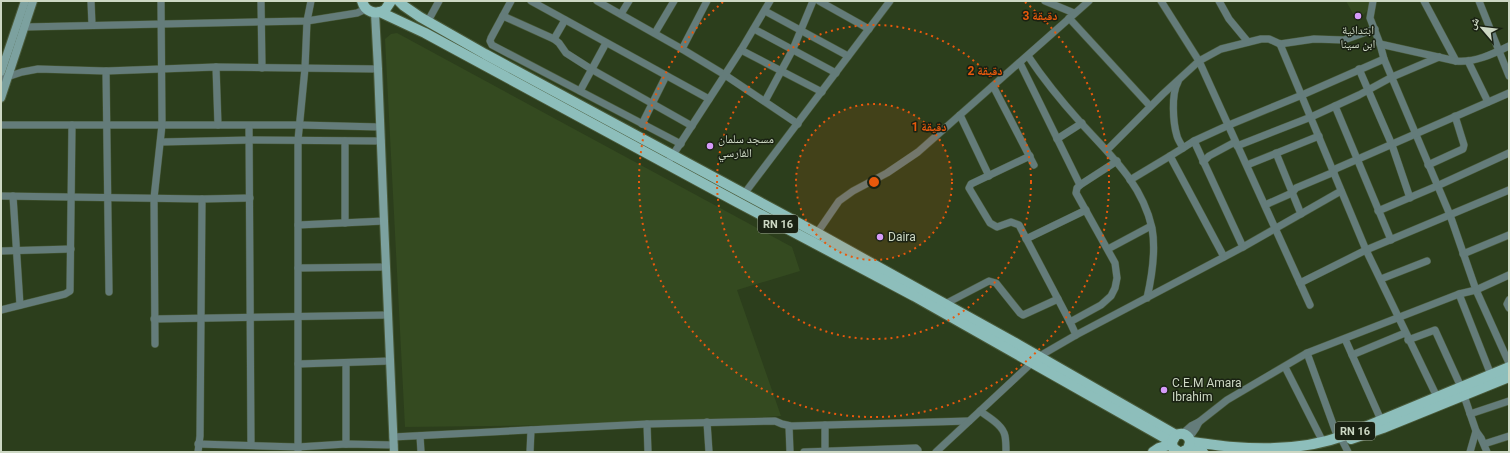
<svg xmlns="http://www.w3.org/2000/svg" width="1510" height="453" font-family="Roboto,'Noto Naskh Arabic',sans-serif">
<rect width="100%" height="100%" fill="#2c3e1c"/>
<g fill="#344a20">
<polygon points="1346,1 1372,1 1368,10 1357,21"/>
<polygon points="397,33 792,247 800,271 737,290 781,416 647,424 405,427 385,39 391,34"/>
</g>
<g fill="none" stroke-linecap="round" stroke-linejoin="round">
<defs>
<g id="street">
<polyline points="91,1 92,25"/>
<polyline points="261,1 262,68"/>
<polyline points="511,1 491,38 490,41 492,45 681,144"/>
<polyline points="531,1 709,99"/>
<polyline points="597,1 682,49 725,75 798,124"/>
<polyline points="819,1 869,29"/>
<polyline points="1045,1 1074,13"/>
<polyline points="1161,1 1199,61 1310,305"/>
<polyline points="1219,1 1229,19 1248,42"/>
<polyline points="1373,1 1370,18 1380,44 1384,59 1450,215 1476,290 1509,363"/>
<polyline points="1424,1 1456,61"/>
<polyline points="1479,1 1509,76"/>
<polyline points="765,11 848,56"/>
<polyline points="621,14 629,1"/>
<polyline points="503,16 554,39 559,43 566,53 591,69 692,126"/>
<polyline points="1069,18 1150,106"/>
<polyline points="428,21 439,1"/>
<polyline points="24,27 307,21 357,13 366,9"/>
<polyline points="754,29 836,73"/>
<polyline points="655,33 674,1"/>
<polyline points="554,39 565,20"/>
<polyline points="1280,44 1366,250 1437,397"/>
<path d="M1380 44 1456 61C1474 63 1493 54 1509 46"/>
<polyline points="682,49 707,1"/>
<polyline points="741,50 822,92"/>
<path d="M1028 56C1044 80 1062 102 1081 123 1110 155 1142 183 1152 228 1156 250 1152 276 1147 298"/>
<polyline points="1468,61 1488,102"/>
<polyline points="1020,63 1080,185 1117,161"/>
<polyline points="216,67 218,125"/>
<polyline points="1359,69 1392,145 1410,198"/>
<polyline points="106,71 109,292"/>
<polyline points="1,79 22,72 38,69 106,71 216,67 378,69"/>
<path d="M1178 82C1171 94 1173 123 1177 136 1178 140 1181 144 1183 148L1194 141 1243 247"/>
<polyline points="993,86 1034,165"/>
<polyline points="580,91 606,43"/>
<polyline points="765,101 793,49 813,1"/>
<polyline points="1335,106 1391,240"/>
<polyline points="960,115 989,176"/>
<polyline points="642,124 666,76"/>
<polyline points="1,125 300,125 380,127"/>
<polyline points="249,126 251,445"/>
<polyline points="1057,139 1082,123"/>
<polyline points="1194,141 1229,125 1302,95 1384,59"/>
<polyline points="161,142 250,140 381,141"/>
<polyline points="1183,148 1170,156 1224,257"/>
<polyline points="1107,150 1163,94 1199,61 1221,49 1261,39 1269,39 1280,44 1314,39 1344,40 1375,29"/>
<polyline points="1276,153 1301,214"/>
<polyline points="1030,156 971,184 969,188 990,223 997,227 1011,222 1019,225 1070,322"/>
<polyline points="1203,162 1209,156 1235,142 1237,146 1311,117 1359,95 1392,77 1439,57"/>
<polyline points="667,164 741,50 770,1"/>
<polyline points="1247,165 1319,136"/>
<polyline points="1428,165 1463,149 1464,145 1455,116"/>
<polyline points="1333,170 1509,93"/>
<polyline points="1130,180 1170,156"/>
<polyline points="744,194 890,1"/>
<polyline points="1,196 202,199 250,198"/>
<polyline points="13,196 20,305"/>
<polyline points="1265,205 1292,193 1296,188 1334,172"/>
<polyline points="1378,211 1437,186 1509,153"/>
<polyline points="345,223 345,141"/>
<polyline points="298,225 384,221"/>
<polyline points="815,236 839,201 853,191 887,173 918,152 1089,1"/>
<polyline points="1026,239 1086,210"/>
<polyline points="1108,249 1151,226"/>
<polyline points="1,251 71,249"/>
<polyline points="1463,254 1509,235"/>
<polyline points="298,268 386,267"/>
<polyline points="1381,279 1427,261"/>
<polyline points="1300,283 1366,250 1509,190"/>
<polyline points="1459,294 1491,375"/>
<polyline points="1509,300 1507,304 1509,308"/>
<polyline points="945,304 989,281 996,283 1020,313 1023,315 1058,299"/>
<polyline points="1,310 65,294 70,291 72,125"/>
<polyline points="154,319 388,315"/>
<polyline points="1076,335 1070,322 1101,305 1111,296 1115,288 1117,278 1115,263 1076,193 1077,188 1080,185"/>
<polyline points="1345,339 1381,420"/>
<polyline points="1408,340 1435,330 1461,387 1476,431 1481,438 1487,452"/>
<polyline points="155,344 154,198 162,125 161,1"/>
<polyline points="1307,353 1338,438"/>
<polyline points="1352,355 1405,333"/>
<polyline points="298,364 390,361"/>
<polyline points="346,364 346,444"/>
<polyline points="1285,367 1323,442"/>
<path d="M980 411C988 417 1003 425 1005 436 1006 441 1006 447 1006 452"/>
<polyline points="1470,414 1509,401"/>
<polyline points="707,422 709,452"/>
<polyline points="1199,422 1227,400 1307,353 1459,294 1476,290 1509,275"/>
<polyline points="647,424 648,452"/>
<polyline points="789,426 790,452"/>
<polyline points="1182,434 1191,426 1199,422 1196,428 1189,438"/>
<polyline points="420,436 421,452"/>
<polyline points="393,437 647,424 775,421 782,424 791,426 969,421"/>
<polyline points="1343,442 1348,452"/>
<polyline points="198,444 298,447 346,444 394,445"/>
<polyline points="1484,444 1509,436"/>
<polyline points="198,452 200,436 202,199"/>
<polyline points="298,452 298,140 305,68 307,21 311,1"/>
<polyline points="530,452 531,430"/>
<polyline points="804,452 916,448 918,450 918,452"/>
<polyline points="825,452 825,425"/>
<polyline points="936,452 1038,357 1076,335 1243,247 1341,191"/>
<polyline points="1470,452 1476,431"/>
</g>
<g id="secondary">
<polyline points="375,13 378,69 384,221 394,452"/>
<polyline points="1,72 25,1"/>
<polyline points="1,98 33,1"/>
</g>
<g id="primary">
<path d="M362 1C365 12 375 15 385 10L391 1"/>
<polyline points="399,1 404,6 420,17 485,54 817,233 1019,345 1176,435"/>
<polyline points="380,12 425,33 737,202 914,296 1172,442"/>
<polyline points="1351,439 1383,428 1509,377"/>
<path d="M1190 442C1205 443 1219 446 1233 447 1269 450 1310 448 1343 436L1509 367"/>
<polyline points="1185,451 1203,452"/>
<polyline points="1153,452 1159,448 1172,444"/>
<path d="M1179 452 1173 448 1172 442 1176 435C1183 432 1189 435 1190 442L1188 449 1182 452"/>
</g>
</defs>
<use href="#street" stroke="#495a3a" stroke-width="8"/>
<use href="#secondary" stroke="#495a3a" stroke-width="10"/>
<use href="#primary" stroke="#495a3a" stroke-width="12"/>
<use href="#street" stroke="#647c7a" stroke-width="7"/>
<use href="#secondary" stroke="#7ca19f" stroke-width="8"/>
<use href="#primary" stroke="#8dbebb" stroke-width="10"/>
</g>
<circle cx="874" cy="182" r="78" fill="#e8590c" fill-opacity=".12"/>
<g fill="none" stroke="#e8590c" stroke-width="2" stroke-dasharray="2 4">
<circle cx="874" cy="182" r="78"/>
<circle cx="874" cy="182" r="157"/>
<path d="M1025 2A235 235 0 1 1 723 2"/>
</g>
<g fill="#d69bfa" stroke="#1a2213" stroke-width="1.5">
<circle cx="1358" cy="16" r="4"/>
<circle cx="710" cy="146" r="4"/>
<circle cx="880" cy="237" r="4"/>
<circle cx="1164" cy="390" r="4"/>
</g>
<g text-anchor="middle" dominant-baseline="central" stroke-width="3" stroke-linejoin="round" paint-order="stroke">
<g fill="#1a2213" stroke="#97a18f" stroke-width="1">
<rect x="758" y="215" width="40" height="18" rx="3"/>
<rect x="1335" y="422" width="40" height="18" rx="3"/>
</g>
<g font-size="11" font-weight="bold" fill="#cdd8c4">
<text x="778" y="224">RN 16</text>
<text x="1355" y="431">RN 16</text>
</g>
<g font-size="12" fill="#cdd8c4" stroke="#1a2213" text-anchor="start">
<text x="1358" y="30" text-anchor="middle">ابتدائية<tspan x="1358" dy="14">ابن سينا</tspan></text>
<text x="718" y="139">مسجد سلمان<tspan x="718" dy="14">الفارسي</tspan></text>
<text x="888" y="237">Daira</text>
<text x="1172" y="383">C.E.M Amara<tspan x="1172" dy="14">Ibrahim</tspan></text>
</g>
</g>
<circle cx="874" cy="182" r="6" fill="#e8590c" stroke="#1a2213" stroke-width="2"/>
<g font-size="12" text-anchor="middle" font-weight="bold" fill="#e8590c" stroke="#1a2213" stroke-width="3" stroke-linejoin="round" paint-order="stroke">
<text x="1040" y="20">3 دقيقة</text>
<text x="985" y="75">2 دقيقة</text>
<text x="929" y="131">1 دقيقة</text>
</g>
<rect width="1510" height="453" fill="none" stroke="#cdd8c4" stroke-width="4"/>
<g transform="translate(1482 28) rotate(298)" stroke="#1a2213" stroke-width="3" paint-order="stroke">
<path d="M0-3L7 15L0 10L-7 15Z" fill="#cdd8c4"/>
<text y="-6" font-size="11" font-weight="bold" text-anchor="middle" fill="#cdd8c4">ش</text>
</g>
</svg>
